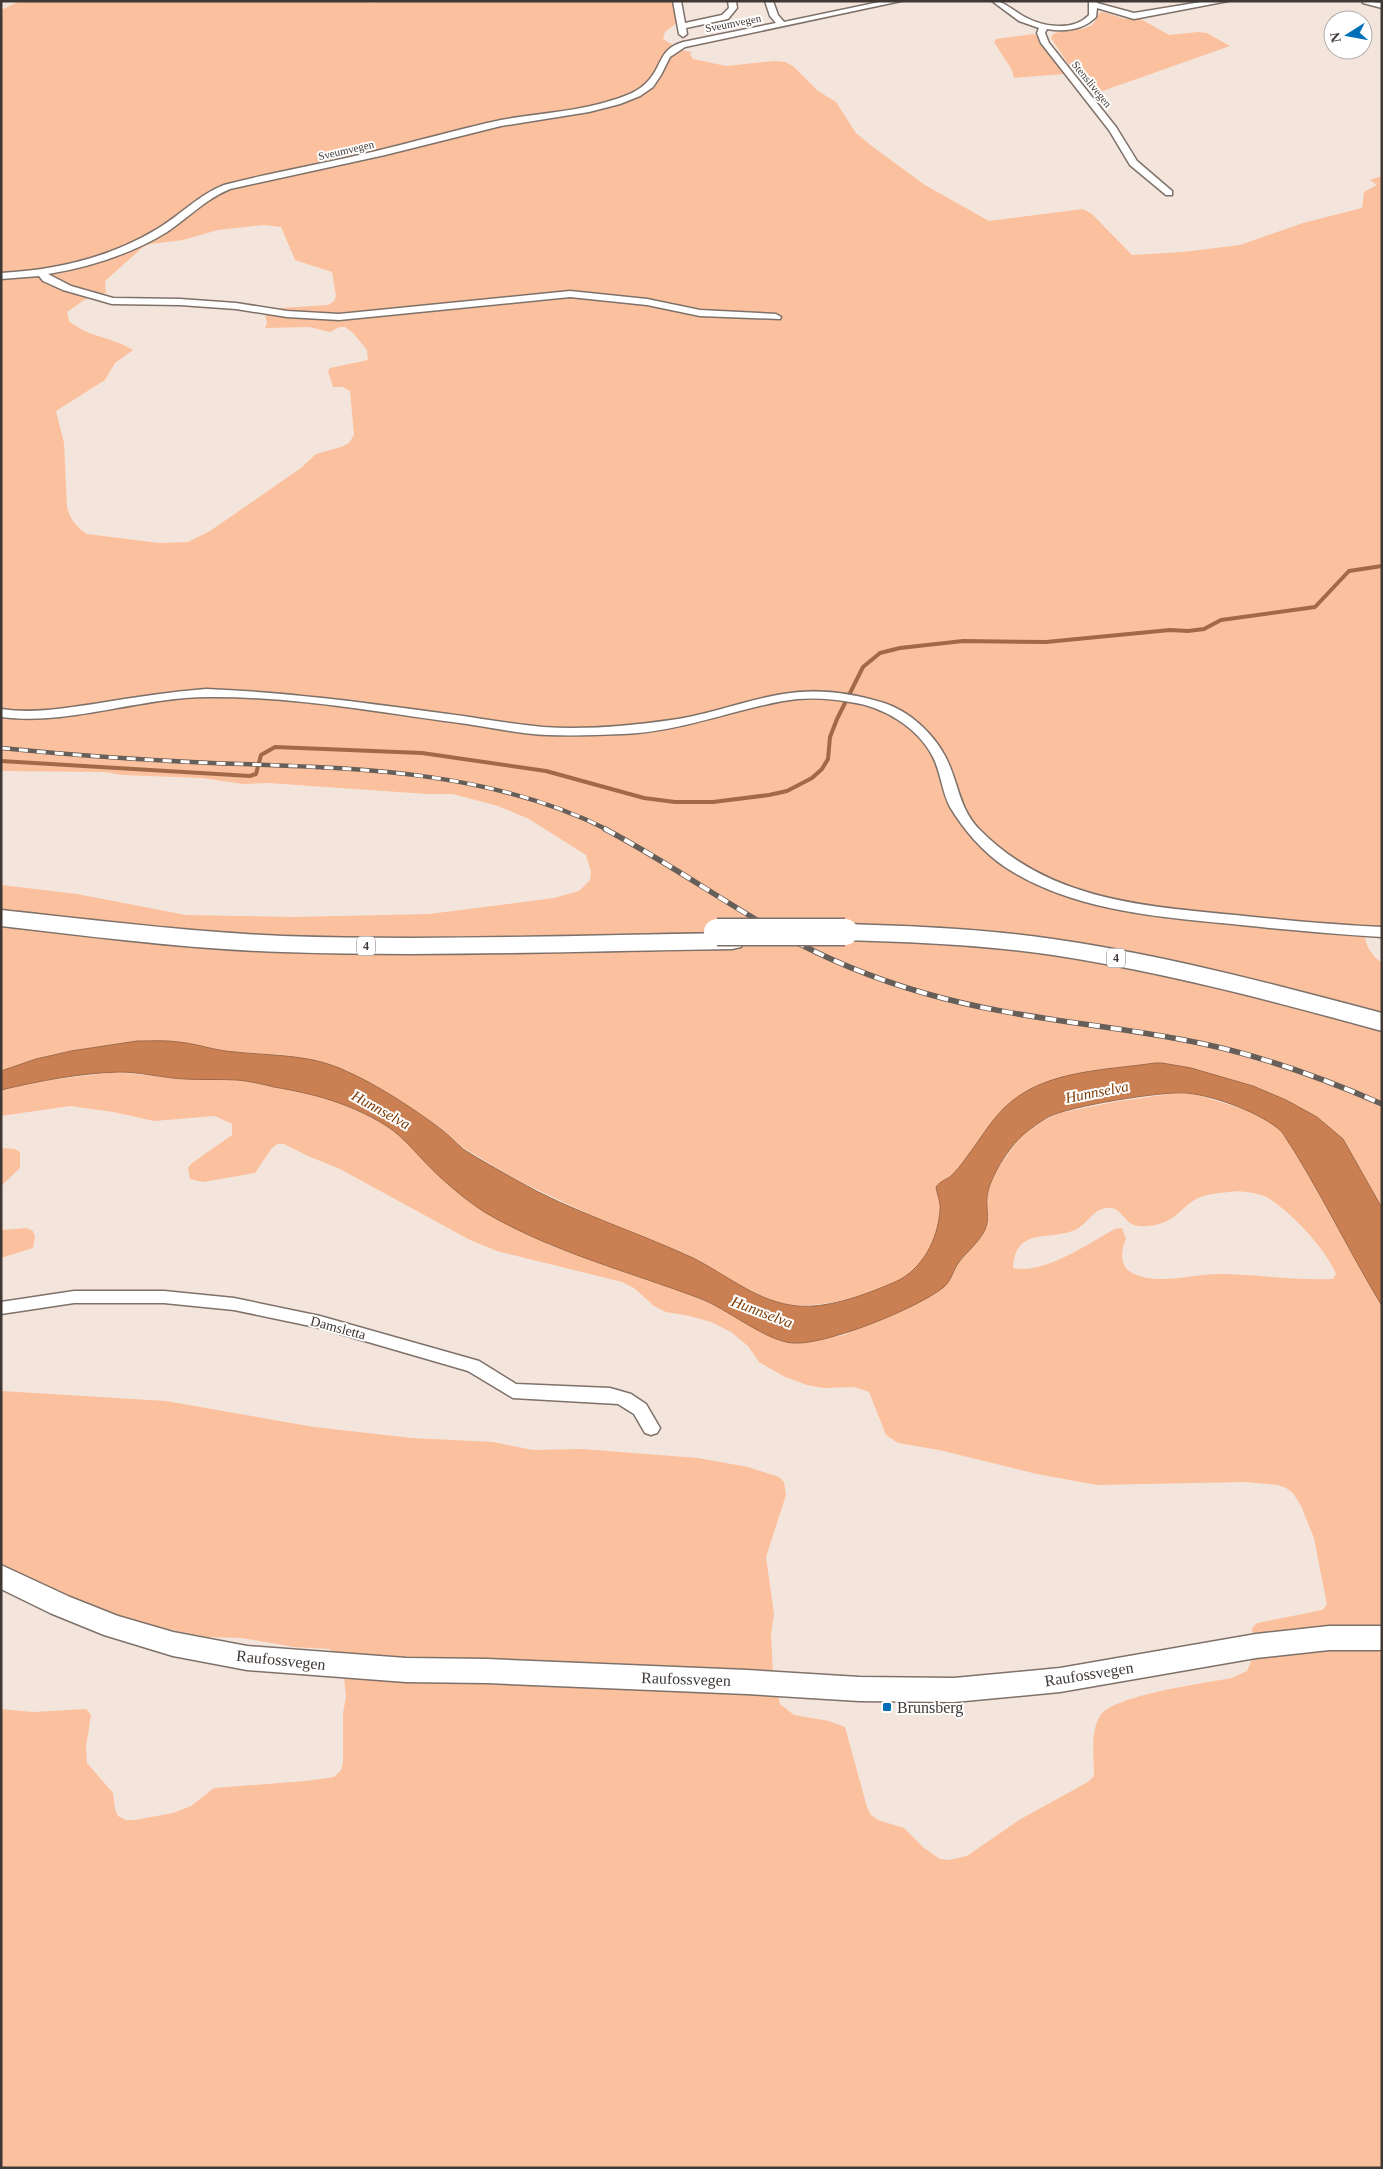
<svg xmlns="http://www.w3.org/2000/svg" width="1383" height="2169" font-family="Georgia,serif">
<rect width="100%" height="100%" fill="#f4e5dc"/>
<g fill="#fbc09d" fill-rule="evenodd">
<path d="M20 1H369L373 3 378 1H676L677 23 665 32 663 39 681 50 692 52 690 54 693 59 726 66 774 61 785 62 793 66 818 91 836 102 856 133 873 147 925 185 989 221 1083 209 1092 214 1132 255 1183 252 1240 245 1303 223 1362 208 1364 192 1377 185 1370 180 1382 176V926L1364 928C1364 943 1370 955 1382 963V1208L1343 1139 1317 1117 1286 1100 1253 1086 1191 1068 1162 1063H1155L1071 1076 1051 1080 966 1159 951 1176 939 1183 936 1187C937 1194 941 1203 940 1210 939 1227 931 1250 921 1264 901 1290 823 1309 791 1305 784 1304 776 1302 769 1300L519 1181 462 1147 444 1131 413 1110 348 1071 284 1055 234 1052 137 1041 71 1051 36 1059 1 1071V885L77 894 186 915 294 917 429 914 508 904 554 898 579 891 590 880 591 872 586 855 529 819 498 806 453 794H427L268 783 243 784 202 778 122 775 104 772 1 771V10ZM264 225 281 227 295 260 332 272 336 296 334 301 328 305 264 309 267 323 265 328 309 327 330 332 340 327H345L353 333 367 350 368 360 330 368 328 371 333 387H343L350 391 354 435 349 443 341 447 316 454 301 468 210 531 188 542 159 543 87 534C76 527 70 519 67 507L64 443 56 411 105 380 115 363 133 350C113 337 90 338 69 321L67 312 84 300 106 293 105 281 143 247 150 244 183 240 218 230Z"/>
<path d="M1103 12 1125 19 1139 18 1169 35 1198 32 1207 33 1230 46 1094 94 1067 62 1051 38 1053 34C1064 29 1083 32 1093 24 1096 21 1096 17 1099 13Z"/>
<polygon points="1034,34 1037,36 1064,74 1014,78 1012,70 994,42 996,39"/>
<path d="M115 1072 185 1079 241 1080 317 1095 337 1100 387 1126 406 1142 549 1245 703 1299 780 1341 795 1344 844 1335 951 1279 958 1263 967 1254 986 1227 987 1193 995 1172 1022 1135 1048 1118 1060 1113 1114 1102 1176 1093H1191L1253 1112 1272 1123 1282 1132 1327 1205 1362 1272 1382 1306V2168H1V1709L33 1712 86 1709 91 1715 86 1747 87 1763 113 1793 115 1809 118 1816 126 1820H135L173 1813 191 1806 214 1788 306 1781 334 1777 341 1770 343 1762V1713L346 1697 342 1659 329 1649 294 1647 242 1638 207 1637 141 1624 93 1608 1 1567V1391L166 1401 314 1427 412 1438 493 1442 533 1450 582 1449 698 1458 748 1467 779 1477 784 1482 786 1495 766 1557 774 1614 771 1635 773 1673 780 1704 794 1715 829 1721 845 1727 867 1807 871 1815 878 1820 904 1828 924 1848 940 1859 949 1860 967 1856 1019 1820 1088 1782 1094 1776C1094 1757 1090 1732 1100 1716 1113 1695 1206 1683 1232 1678L1247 1671 1253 1657 1252 1628 1257 1623 1322 1610 1327 1605 1314 1538 1301 1506 1293 1493 1286 1488 1278 1485 1244 1482 1097 1485 1037 1474 939 1450 898 1443 886 1435 869 1392 854 1387 823 1388 807 1385 785 1377 759 1362 748 1346 731 1332 711 1322 690 1316 666 1312 654 1306 634 1288 622 1282 497 1251 470 1240 340 1169 308 1156 284 1144H277L272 1148 255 1173 203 1182 190 1179 188 1168 192 1163 232 1135V1124L215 1116 154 1121 113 1112 70 1106 1 1116V1090L34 1082ZM1237 1191C1247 1192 1259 1193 1268 1198 1291 1212 1326 1249 1336 1274L1333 1279C1295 1281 1257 1274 1219 1274 1192 1274 1157 1286 1132 1273 1119 1266 1121 1249 1126 1239L1122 1228 1115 1229C1089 1243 1044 1275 1013 1268 1015 1225 1052 1242 1077 1229 1090 1222 1094 1206 1112 1208 1119 1209 1123 1217 1129 1222 1136 1229 1156 1226 1165 1222 1177 1217 1185 1205 1196 1199 1207 1193 1225 1193 1237 1191Z"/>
<polygon points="1,1148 15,1149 20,1152 20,1168 1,1186"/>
<polygon points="27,1228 33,1231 35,1237 33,1248 1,1258 1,1230"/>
</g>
<path fill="#ca8052" stroke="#a06a49" d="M137 1041C151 1041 165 1040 179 1042 198 1044 216 1051 235 1052 273 1056 310 1054 346 1071 376 1084 416 1110 442 1130 450 1136 456 1143 463 1149 480 1160 499 1170 516 1180 572 1212 635 1231 693 1258 725 1274 754 1299 790 1305 823 1311 865 1295 895 1282 922 1270 938 1240 940 1210 941 1203 937 1194 936 1187 940 1181 946 1180 951 1176 956 1171 962 1164 966 1158 981 1139 992 1117 1012 1101 1050 1070 1108 1070 1155 1063H1162L1191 1068 1253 1086 1286 1100 1317 1117 1343 1139 1382 1208V1306C1347 1248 1319 1188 1282 1132 1262 1113 1215 1096 1187 1093 1162 1091 1070 1106 1048 1117 1040 1122 1031 1128 1024 1134 1009 1147 989 1178 987 1197 986 1206 989 1219 986 1227 983 1238 966 1253 959 1262 953 1270 952 1280 944 1287 918 1308 825 1346 792 1343 766 1341 726 1308 699 1298 627 1271 553 1252 486 1213 470 1203 453 1189 439 1176 421 1160 406 1138 385 1125 349 1103 315 1094 274 1087 262 1084 249 1081 237 1080 220 1079 202 1080 185 1079 163 1078 141 1072 119 1072 81 1073 38 1081 1 1090V1071L36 1059 71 1051Z"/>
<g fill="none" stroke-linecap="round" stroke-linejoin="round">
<polyline stroke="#a06a49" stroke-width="4" points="1,761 250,776 256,774 261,755 275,747 422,753 546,771 644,798 675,802 713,802 769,795 787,791 812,778 822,769 828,759 830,737 837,719 863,667 880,653 900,648 963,641 1046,642 1170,630 1188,631 1204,629 1221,620 1315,607 1349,571 1382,566"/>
<defs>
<g id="minor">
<polygon points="673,1 681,1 685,23 722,15 729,8 728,1 736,1 737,8 728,19 686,28 687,34 683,37 679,34"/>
<path d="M765 1H773L778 15 784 22 884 1H901L685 47 670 57 661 75 653 87 640 96 620 104 589 112 501 126 385 155 230 189C206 199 189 217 167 232 131 254 90 267 48 274L71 286 113 298 180 299 236 303 287 311 339 314 570 291 647 299 700 310 776 314 781 317 780 319 700 316 647 305 570 297 339 320 287 317 236 309 180 305 112 304 63 290 43 281 39 276 1 279V273C56 270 109 258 157 229 181 215 198 195 224 185 273 172 323 164 372 152 415 142 458 129 501 120 538 113 577 112 613 100 626 96 640 91 649 80 663 64 659 49 683 42L776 23 770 16Z"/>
<path d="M992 1C1005 1 1012 10 1023 16 1042 27 1073 32 1089 15V1H1097V3L1134 13 1207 1H1228L1134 19 1097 8 1096 17C1083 30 1065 32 1047 29L1045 33 1049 43 1116 127 1137 161 1172 191V195H1166L1130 165 1109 130 1041 43 1037 33 1039 28 1019 21Z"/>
<polygon points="1362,1 1382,3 1382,8 1363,3"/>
<path d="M206 689C287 692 367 703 448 714 479 718 511 724 543 727 585 730 629 726 671 720 709 715 745 700 783 694 816 688 852 693 884 703 909 711 933 733 945 756 959 782 958 808 980 830 1049 900 1143 906 1235 915 1284 920 1333 925 1382 927V937C1335 934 1288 930 1241 925 1161 917 1074 912 1005 867 983 852 963 829 950 807 942 792 941 773 933 757 918 727 882 706 850 702 828 698 804 697 783 701 729 711 678 732 623 734 598 735 573 736 548 735 521 734 494 728 467 724 382 713 295 696 208 697 139 697 70 726 1 717V709C34 714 67 708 100 703 135 697 170 692 206 689Z"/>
<polygon points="74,1291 164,1291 234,1298 320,1316 479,1361 516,1384 610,1388 631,1394 646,1404 660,1428 657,1433 651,1435 645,1433 634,1414 618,1404 513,1398 468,1371 320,1328 234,1310 164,1303 74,1303 1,1314 1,1302"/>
</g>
<polygon id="secondary" points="1,1565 70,1597 118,1616 173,1632 247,1646 406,1658 487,1659 747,1670 859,1677 954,1678 1060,1668 1256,1634 1329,1626 1382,1626 1382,1650 1329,1650 1256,1658 1060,1692 954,1702 859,1701 747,1694 487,1683 406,1682 247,1670 173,1656 104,1635 50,1613 1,1589"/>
<g id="trunk">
<path d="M1 910C95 920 189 932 283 936 433 941 582 935 732 933L741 935 744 941 741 947 732 949C582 951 433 957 283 952 189 949 95 937 1 926Z"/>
<path d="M845 924C914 926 984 929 1053 939 1164 955 1273 984 1382 1013V1031C1273 1001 1164 972 1053 955 984 945 914 942 845 940L836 938 833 932 836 926Z"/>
</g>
</defs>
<use href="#minor" stroke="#7e7169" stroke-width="3"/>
<use href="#secondary" stroke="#7e7169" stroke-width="3"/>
<use href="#trunk" stroke="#7e7169" stroke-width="3"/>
<use href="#minor" fill="#fff" fill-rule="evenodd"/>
<use href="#secondary" fill="#fff" fill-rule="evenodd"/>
<use href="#trunk" fill="#fff" fill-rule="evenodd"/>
<defs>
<path id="rail-far1" d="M1 748C71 755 142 760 212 763 347 768 485 768 608 830"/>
<path id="rail" d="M605 829C666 861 722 901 781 934 826 959 875 979 924 993 1016 1020 1111 1024 1204 1044 1265 1057 1325 1079 1382 1104"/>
</defs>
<use href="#rail-far1" stroke="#665e59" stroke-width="4.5"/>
<use href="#rail" stroke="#665e59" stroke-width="5.5"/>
<use href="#rail-far1" stroke="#fff" stroke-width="3" stroke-dasharray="9" stroke-linecap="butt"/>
<use href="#rail" stroke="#fff" stroke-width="4" stroke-dasharray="11" stroke-linecap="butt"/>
<defs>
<polyline id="trunk-bridge" points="717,932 845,932"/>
</defs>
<use href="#trunk-bridge" stroke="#7e7169" stroke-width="29" stroke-linecap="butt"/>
<use href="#trunk-bridge" stroke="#fff" stroke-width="26"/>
</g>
<rect fill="#006fba" stroke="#fff" stroke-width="2" x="882" y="1702" width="10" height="10" rx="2.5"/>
<g text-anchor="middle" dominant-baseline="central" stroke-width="4" stroke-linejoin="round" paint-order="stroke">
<g font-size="11" fill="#3f3835" stroke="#fff">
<text transform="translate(733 23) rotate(-11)">Sveumvegen</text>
<text transform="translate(1092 84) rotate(51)">Stenslivegen</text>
<text transform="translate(346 150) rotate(-13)">Sveumvegen</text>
</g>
<g fill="#fff" stroke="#797472" stroke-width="1">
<rect x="357" y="936.5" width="18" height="19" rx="4"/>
<rect x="1107" y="948.5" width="18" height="19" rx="4"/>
</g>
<g font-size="12" font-weight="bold" fill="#3f3835">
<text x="366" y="946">4</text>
<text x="1116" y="958">4</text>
</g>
<g font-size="14" fill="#3f3835" stroke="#fff">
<text transform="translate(338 1328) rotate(15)">Damsletta</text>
</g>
<g font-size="15" font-style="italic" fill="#7d3800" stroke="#fff">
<text transform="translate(1097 1092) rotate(-11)">Hunnselva</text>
<text transform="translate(381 1110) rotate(29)">Hunnselva</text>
<text transform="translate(762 1312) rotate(21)">Hunnselva</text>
</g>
<g font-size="16" fill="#3f3835" stroke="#fff">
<text transform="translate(281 1660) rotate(6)">Raufossvegen</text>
<text transform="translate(1089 1674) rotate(-9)">Raufossvegen</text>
<text transform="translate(686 1679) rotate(2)">Raufossvegen</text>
</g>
<g font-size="16" fill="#3f3835" stroke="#fff" text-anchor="start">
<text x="897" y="1707">Brunsberg</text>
</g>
</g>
<rect width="1383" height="2169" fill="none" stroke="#3f3835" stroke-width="5"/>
<g transform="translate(1348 35) rotate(259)"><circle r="24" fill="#ffffff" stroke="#b2afae"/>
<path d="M0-4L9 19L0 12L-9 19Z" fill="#006fba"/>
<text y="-8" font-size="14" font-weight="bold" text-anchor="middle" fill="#3f3835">N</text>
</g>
</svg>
